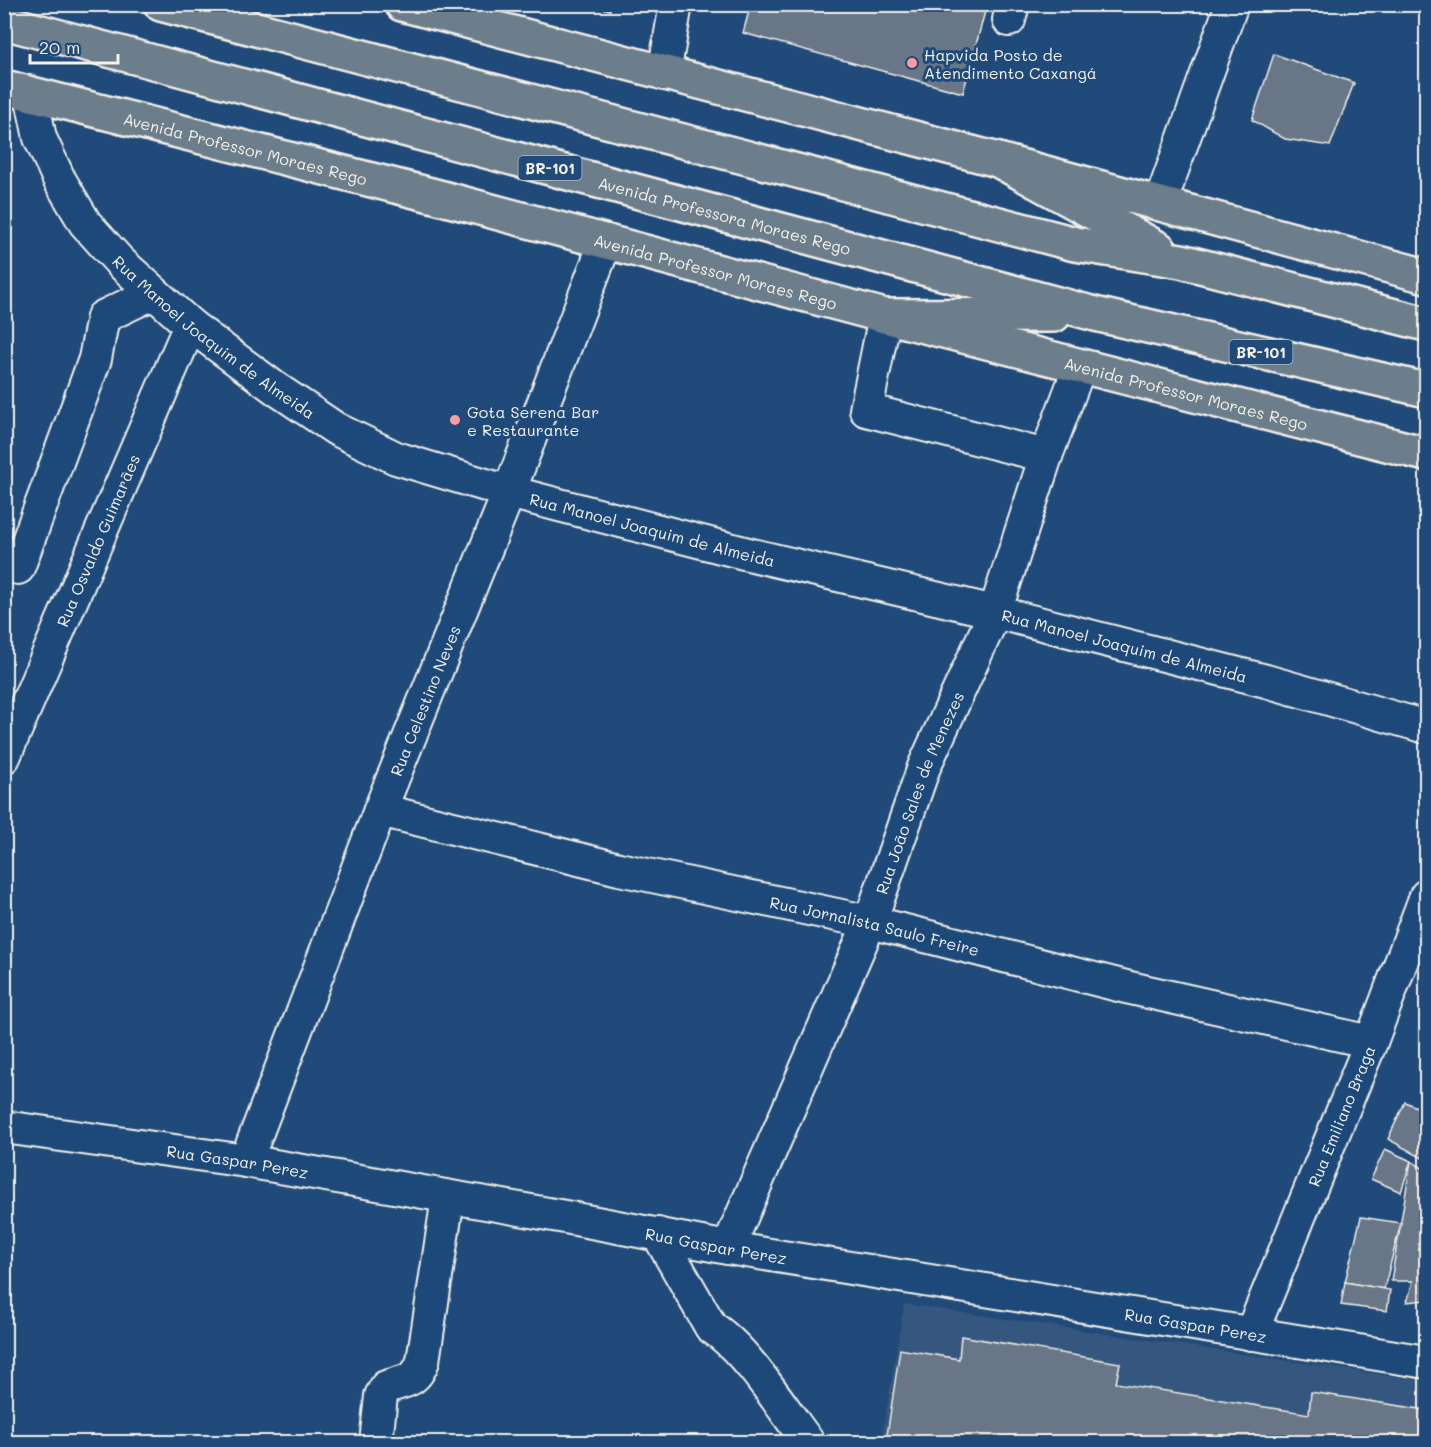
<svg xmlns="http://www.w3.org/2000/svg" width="1431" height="1447" font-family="Mali,sans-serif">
<rect width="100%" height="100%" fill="#1f4a7a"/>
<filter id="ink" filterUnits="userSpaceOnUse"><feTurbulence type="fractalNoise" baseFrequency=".0167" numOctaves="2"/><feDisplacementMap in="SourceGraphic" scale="12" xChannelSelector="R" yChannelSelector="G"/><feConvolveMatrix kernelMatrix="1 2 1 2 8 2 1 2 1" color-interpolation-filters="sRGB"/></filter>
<g filter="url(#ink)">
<polygon fill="#35577e" points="904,1304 1426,1381 1426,1442 881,1442"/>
<g fill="#677687" stroke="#f4f1e8" stroke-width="1.5">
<polygon points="585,4 611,4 610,10"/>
<polygon points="751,4 987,4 963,93 743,33"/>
<polygon points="1274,54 1354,83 1330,146 1285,139 1252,120"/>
<polygon points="1405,1102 1426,1111 1426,1160 1388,1139"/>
<polygon points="1385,1149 1411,1161 1401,1192 1371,1179"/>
<polygon points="1411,1161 1426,1170 1426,1300 1407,1302 1413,1281 1391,1281"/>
<polygon points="1361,1217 1401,1223 1384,1289 1345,1282"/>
<polygon points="1345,1282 1390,1290 1387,1311 1341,1305"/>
<polygon points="961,1336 1120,1363 1116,1383 1309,1414 1311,1392 1426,1410 1426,1442 886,1442 900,1349 959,1359"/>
</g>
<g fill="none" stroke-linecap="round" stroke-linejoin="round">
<defs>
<g id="minor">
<polyline points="1009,20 1013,4"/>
<polyline points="664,74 676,4"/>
<path id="s1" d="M31 94 40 138 59 179 85 223 120 262 190 325 275 388 336 429 396 458 509 492 748 554 995 612 1266 681 1426 727"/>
<polyline points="1160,204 1232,4"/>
<polyline points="885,316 866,410 1046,456"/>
<polyline points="4,564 18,568 95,359 103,317 153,293"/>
<path id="s2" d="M4 757 190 325"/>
<path id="s3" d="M380 810 619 869 870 922 1126 987 1371 1042"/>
<path id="s4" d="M4 1127 246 1161 565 1217 728 1248 1426 1362"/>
<path id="s5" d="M246 1161 380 810 509 492 606 241"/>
<path d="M658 1234 711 1327C747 1350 782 1408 808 1442"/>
<path id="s6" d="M728 1248 870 922 924 767 995 612 1046 456 1080 366"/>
<path id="s7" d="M1251 1334 1371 1042 1426 896"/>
<path d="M376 1442 381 1396 386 1387C406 1380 415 1383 423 1361L448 1198"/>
</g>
<g id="major">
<polyline points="402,4 998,160 1426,276"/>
<path id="s8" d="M4 87 431 195 885 316 1426 454"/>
</g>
<g id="highway">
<polyline points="161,4 1075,244 1181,261 1426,324"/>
<path id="s9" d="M4 22 1095 314 1426 390"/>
<polyline points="998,160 1159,249"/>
<polyline points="885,316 1054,315"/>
</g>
</defs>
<use href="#minor" stroke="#f4f1e8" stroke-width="36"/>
<use href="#major" stroke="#f4f1e8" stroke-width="38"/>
<use href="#highway" stroke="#f4f1e8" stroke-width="38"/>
<use href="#minor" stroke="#1f4a7a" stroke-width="32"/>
<use href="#major" stroke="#6c7d8b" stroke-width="33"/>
<use href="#highway" stroke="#6c7d8b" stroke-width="33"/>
</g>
</g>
<g fill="#ff9aa2" stroke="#1f4a7a" stroke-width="2">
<circle cx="912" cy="63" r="6"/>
<circle cx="455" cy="420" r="6"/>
</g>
<g text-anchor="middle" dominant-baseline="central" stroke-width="6" stroke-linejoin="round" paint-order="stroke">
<g fill="#1f4a7a" stroke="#b4bfc7" stroke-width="1.5">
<rect x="518.5" y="156" width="63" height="24" rx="4.5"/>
<rect x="1229.5" y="340" width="63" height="24" rx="4.5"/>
</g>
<g font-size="15" font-weight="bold" fill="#f4f1e8">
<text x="550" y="168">BR-101</text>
<text x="1261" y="352">BR-101</text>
</g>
<g font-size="16" fill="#f4f1e8" stroke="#1f4a7a" text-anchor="start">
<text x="924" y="54">Hapvida Posto de<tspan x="924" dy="18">Atendimento Caxangá</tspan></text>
<text x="467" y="411">Gota Serena Bar<tspan x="467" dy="18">e Restaurante</tspan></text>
</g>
<g font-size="16" fill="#f4f1e8" stroke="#1f4a7a">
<text stroke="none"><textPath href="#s8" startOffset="249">Avenida Professor Moraes Rego</textPath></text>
<text stroke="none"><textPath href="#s9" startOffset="746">Avenida Professora Moraes Rego</textPath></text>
<text stroke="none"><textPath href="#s8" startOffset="735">Avenida Professor Moraes Rego</textPath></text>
<text stroke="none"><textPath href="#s1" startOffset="314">Rua Manoel Joaquim de Almeida</textPath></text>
<text stroke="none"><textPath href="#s8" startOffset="1221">Avenida Professor Moraes Rego</textPath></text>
<text stroke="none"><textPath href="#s1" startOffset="800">Rua Manoel Joaquim de Almeida</textPath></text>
<text stroke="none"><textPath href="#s2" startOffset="236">Rua Osvaldo Guimarães</textPath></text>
<text stroke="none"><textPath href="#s1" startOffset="1286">Rua Manoel Joaquim de Almeida</textPath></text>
<text stroke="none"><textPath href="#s5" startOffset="494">Rua Celestino Neves</textPath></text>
<text stroke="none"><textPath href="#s6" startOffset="494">Rua João Sales de Menezes</textPath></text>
<text stroke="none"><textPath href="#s3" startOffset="508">Rua Jornalista Saulo Freire</textPath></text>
<text stroke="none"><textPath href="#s7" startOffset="236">Rua Emiliano Braga</textPath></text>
<text stroke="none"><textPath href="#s4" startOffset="236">Rua Gaspar Perez</textPath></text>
<text stroke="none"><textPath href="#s4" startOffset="722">Rua Gaspar Perez</textPath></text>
<text stroke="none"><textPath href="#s4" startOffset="1208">Rua Gaspar Perez</textPath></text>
</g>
</g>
<rect width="1431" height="1447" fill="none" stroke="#1f4a7a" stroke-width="24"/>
<rect x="12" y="12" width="1407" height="1423" fill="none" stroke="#f4f1e8" stroke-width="2" filter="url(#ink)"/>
<path d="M30 54v9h88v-9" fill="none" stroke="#f4f1e8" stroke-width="3"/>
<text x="39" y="54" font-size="18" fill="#f4f1e8" stroke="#1f4a7a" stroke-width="4.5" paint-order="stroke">20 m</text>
</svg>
